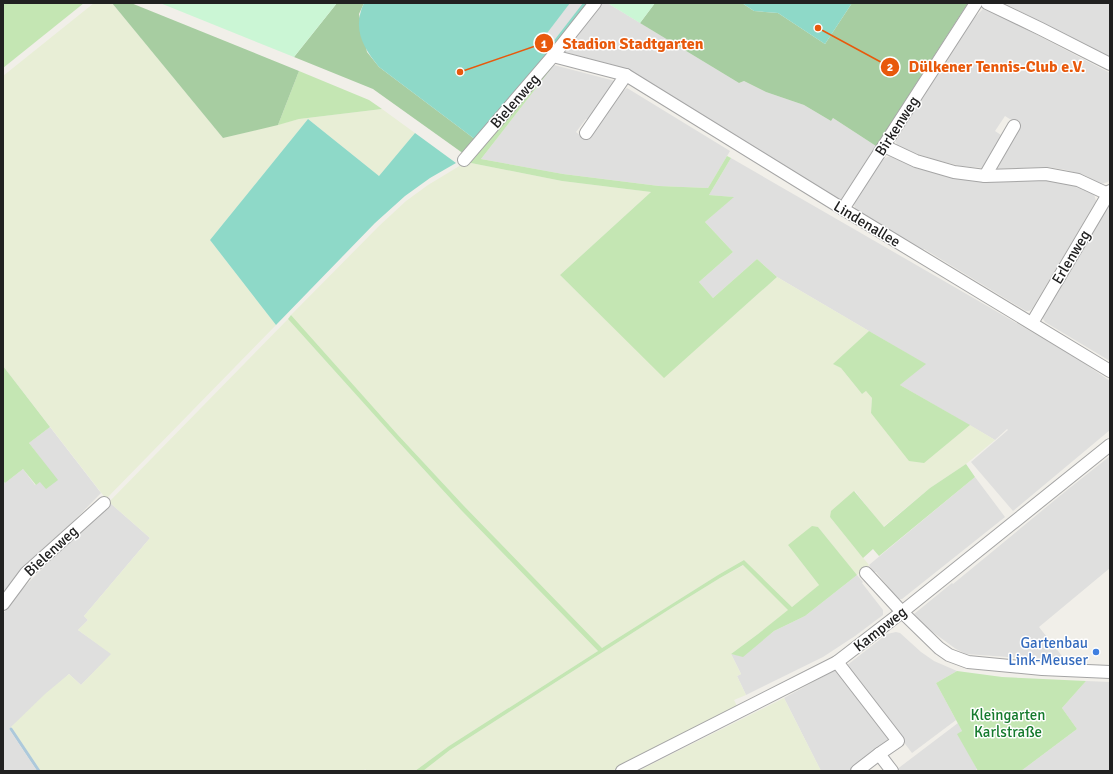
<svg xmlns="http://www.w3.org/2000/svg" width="1113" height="774" font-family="Signika,sans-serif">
<rect width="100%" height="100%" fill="#f1efe9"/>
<g fill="#dfdfde">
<polygon points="599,3 609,3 609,4 739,83 744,81 766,92 804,105 831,121 833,118 876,146 840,201 621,67 561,51"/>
<polygon points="1004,3 1110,3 1110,58"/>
<polygon points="983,9 995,13 1110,73 1110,178 1108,182 1101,184 1084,175 1066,170 1048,167 996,169 996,163 1021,126 1005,116 995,131 1004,137 983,168 961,166 936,160 909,151 897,145 895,140 972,20"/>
<polygon points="554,65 615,81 595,118 586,119 576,132 586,140 597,127 610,102 627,88 730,151 708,188 659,186 563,174 481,159"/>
<polygon points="890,156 917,168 958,179 988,182 1048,180 1063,182 1079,187 1094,194 1096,201 1032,309 1029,311 1026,311 924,249 923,250 855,210 854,203 883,159"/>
<polygon points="731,158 989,307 1078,359 1110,381 1110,430 1013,511 971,462 1008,430 1007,429 995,440 900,385 925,364 777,277 757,259 713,298 699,282 733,252 705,222 733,197 709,195"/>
<polygon points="1110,203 1110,361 1045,322 1043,319 1043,315"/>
<polygon points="50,427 101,493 52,543 3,597 3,481 5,483 23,469 35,485 40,482 57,480 29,443"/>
<polygon points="1110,456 1110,568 1039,627 1066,661 966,654 956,649 923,625 914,614 952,583 953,584 1067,490"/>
<polygon points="975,477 1005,517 902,599 898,599 876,572 874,572 869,565"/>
<polygon points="109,502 150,538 84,616 88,620 78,630 112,654 81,685 69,674 9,729 37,771 3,771 3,614 21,590"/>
<polygon points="857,575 863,582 862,583 883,610 883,615 855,636 823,657 746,695 737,676 741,674 731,654 743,656 774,631 805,616"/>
<polygon points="896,632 900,633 921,652 934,661 957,671 936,683 956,720 912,753 846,666 887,634"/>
<polygon points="835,670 837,673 839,672 891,740 850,771 821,771 784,698"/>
<polygon points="1086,681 1110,682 1110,771 1021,771 1077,729 1062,708"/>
<polygon points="958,723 962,731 958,734 977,769 975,771 897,771 896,770"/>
</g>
<g fill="#e8eed6">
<polygon points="94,3 112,3 223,138 299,119 382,109 415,133 379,176 308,119 210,240 276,325 106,499 3,366 3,76"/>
<polygon points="466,162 562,181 651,192 560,275 664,377 777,277 869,331 834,364 841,368 862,394 866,391 872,398 871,413 924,462 970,425 995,440 966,464 930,488 883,527 855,491 830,517 869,565 857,575 818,527 788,545 819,585 792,607 744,560 718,575 602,648 464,506 398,435 291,315 379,226 406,201 428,185"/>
<polygon points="288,319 395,438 461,510 598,651 449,746 415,771 367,771 365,769 364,771 40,771 11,727 45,694 69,674 81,685 111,654 78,630 88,620 84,616 150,538 109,502"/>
<polygon points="744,565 789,610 758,634 731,654 741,674 737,676 746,695 734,700 738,708 612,771 423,771 450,750 673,607 720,578"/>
<polygon points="784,698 821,771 638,771"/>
</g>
<g fill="#c4e6b3">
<polygon points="3,3 84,3 3,68"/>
<polygon points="554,65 481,159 563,174 659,186 708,188 727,156 731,158 709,195 734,197 705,222 733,252 699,282 713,298 757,259 777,277 664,378 560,275 651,192 562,181 466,162 549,66"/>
<polygon points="299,71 369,100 382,109 299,119 278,125"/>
<polygon points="291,315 398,435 464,506 602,648 718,575 744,560 792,607 819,585 788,545 812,526 818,527 857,575 805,616 774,631 743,657 731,654 758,634 788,610 743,565 720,578 673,607 450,750 423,771 415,771 449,746 598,651 461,510 395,438 288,319"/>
<polygon points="869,331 926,364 900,385 970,425 924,463 909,461 871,413 872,398 866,391 862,394 841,368 833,364"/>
<polygon points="3,366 50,427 29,443 58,480 46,489 40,482 36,485 23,469 5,483 3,481"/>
<polygon points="966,464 975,477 879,556 873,549 863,558 830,517 831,511 854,491 884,527 930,488"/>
<polygon points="957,671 1002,677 1086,681 1062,708 1077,729 1021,771 978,771 957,734 962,731 936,683"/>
</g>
<g fill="#a7cda1">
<polygon points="112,3 131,3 299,71 278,125 223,138"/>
<polygon points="337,3 364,3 359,14 367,52 379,67 476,140 464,154 373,89 294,57"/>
<polygon points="655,3 742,3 754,11 778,13 825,44 852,3 968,3 876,146 833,118 831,121 804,105 766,92 744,81 739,83 640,23"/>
</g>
<g fill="#cbf6d5">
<polygon points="160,3 337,3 294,57"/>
<polygon points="609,3 655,3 640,23 609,4"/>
</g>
<g fill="#8ed9c8">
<path d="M364 3H591L476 140 379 67C363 47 352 29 364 3Z"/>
<polygon points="742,3 852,3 825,44 778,13 754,11"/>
<polygon points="308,119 379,176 415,133 456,163 430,178 405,196 375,223 276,325 210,240"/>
</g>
<polygon fill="#e1e1e1" points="570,3 583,3 546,51 538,45"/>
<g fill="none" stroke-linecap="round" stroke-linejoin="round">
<polyline stroke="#adc9db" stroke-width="3" points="11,729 39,771"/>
<defs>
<g id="minor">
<polyline points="987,3 1041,29 1110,64"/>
<polyline points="553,56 626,75 843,209 1110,371"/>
<polyline points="586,133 626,75"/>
<polyline points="884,146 916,161 954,172 985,176 1046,174 1078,180 1108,194"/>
<polyline points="464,160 553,56 595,3"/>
<polyline points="985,176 1014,126"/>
<polyline points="843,209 976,3"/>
<polyline points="1032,323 1110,191"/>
<polyline points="866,573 902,612 939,648 949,655 968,662 1042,669 1110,672"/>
<polyline points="3,604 26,573 104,503"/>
<polyline points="837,662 898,741 879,754 892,771"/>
<polyline points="622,771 837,662 902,612 1110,445"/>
<polyline points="857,771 879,754"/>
</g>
</defs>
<use href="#minor" stroke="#a5a5a5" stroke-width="14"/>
<use href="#minor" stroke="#fff" stroke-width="12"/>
</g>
<circle fill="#3f7fe0" stroke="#fff" stroke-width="1.5" cx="1096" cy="652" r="4"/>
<g text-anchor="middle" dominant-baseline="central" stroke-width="3" stroke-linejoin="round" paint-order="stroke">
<g font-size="15" fill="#212121" stroke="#fff">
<text transform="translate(515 101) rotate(-49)">Bielenweg</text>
<text transform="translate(897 126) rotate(-57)">Birkenweg</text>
<text transform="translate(867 224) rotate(31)">Lindenallee</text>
<text transform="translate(1071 257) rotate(-59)">Erlenweg</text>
<text transform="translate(51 551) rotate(-43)">Bielenweg</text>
<text transform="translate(880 629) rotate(-38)">Kampweg</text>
</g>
<g font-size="15" fill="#366cbe" stroke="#fff" text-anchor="end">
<text x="1088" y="643">Gartenbau<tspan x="1088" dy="17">Link-Meuser</tspan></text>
</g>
<g font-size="15" fill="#157a2d" stroke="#fff">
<text x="1008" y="715">Kleingarten<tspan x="1008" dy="17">Karlstraße</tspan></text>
</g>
</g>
<path fill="none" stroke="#e8590c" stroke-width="1.5" d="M460 72L544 43M818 28L890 67"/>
<g fill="#e8590c" stroke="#fff" stroke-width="1.5">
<circle cx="460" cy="72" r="4"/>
<circle cx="818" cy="28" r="4"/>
<circle cx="544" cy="43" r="10"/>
<circle cx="890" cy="67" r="10"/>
</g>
<g font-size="12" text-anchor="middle" font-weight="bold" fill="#fff">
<text x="544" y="48">1</text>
<text x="890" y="71">2</text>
</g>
<g font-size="16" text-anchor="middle" font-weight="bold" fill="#e8590c" stroke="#fff" stroke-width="3" stroke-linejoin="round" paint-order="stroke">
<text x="633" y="49">Stadion Stadtgarten</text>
<text x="997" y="72">Dülkener Tennis-Club e.V.</text>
</g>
<rect width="1113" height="774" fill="none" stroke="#212121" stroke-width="8"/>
</svg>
